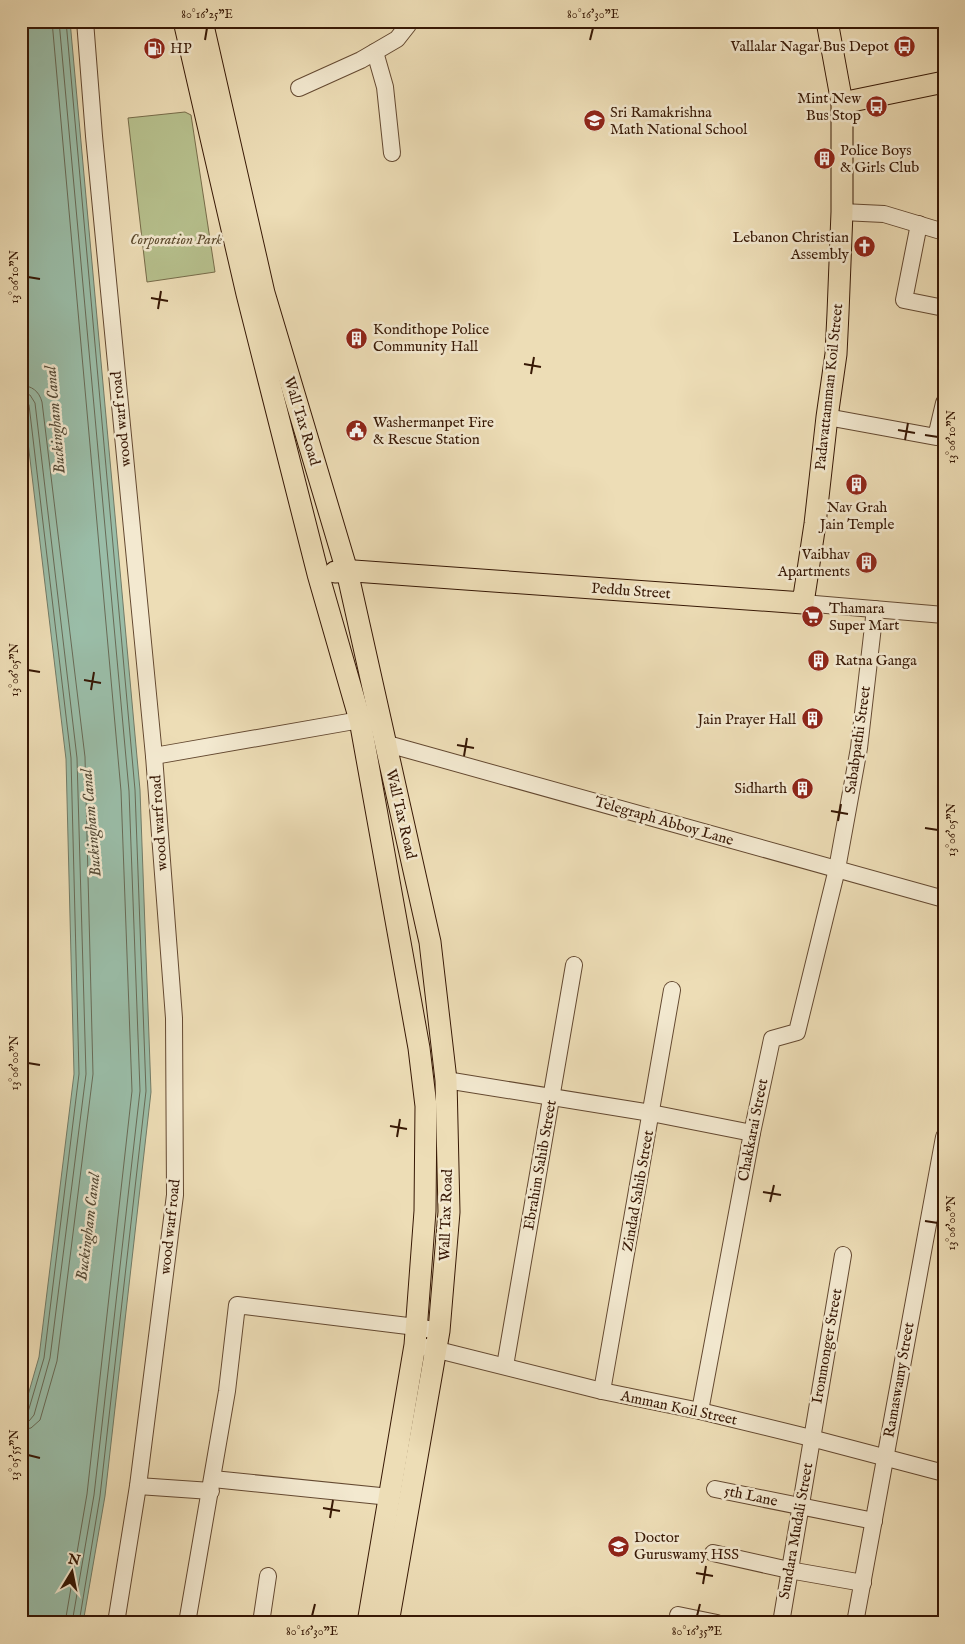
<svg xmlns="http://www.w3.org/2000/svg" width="965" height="1644" font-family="'IM FELL English',serif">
<rect width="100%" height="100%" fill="#edddb6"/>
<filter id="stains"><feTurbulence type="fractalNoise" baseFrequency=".004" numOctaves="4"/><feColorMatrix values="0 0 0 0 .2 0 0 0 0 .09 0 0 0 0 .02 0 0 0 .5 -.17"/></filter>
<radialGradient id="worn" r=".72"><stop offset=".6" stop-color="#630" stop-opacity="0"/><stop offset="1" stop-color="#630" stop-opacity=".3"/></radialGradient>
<polygon fill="#b7c18e" stroke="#776c4a" points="185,112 191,115 215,272 147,282 128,118"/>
<polygon fill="#9abda8" stroke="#727b67" points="21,21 70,21 140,790 151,1092 105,1496 83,1623 21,1623 21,1425 22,1416 39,1357 74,1074 66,759 21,384"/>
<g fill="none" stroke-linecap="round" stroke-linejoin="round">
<g stroke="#686a56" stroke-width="1">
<polyline points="52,21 121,791 132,1091 87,1494 65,1623"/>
<polyline points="59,21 129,791 140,1091 94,1495 72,1623"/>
<polyline points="66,21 135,790 146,1091 100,1496 79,1623"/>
<path d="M21 385C32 386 39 391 42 402L85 757 93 1074 57 1361 40 1420 31 1428 21 1430"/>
<polyline points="21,393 30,395 35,403 77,758 86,1074 50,1358 34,1415 29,1421 21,1423"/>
<polyline points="21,399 26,400 29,405 71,758 79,1074 44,1358 28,1412 26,1416 21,1416"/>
</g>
<defs>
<g id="minor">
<polyline points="85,21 94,136 154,756 174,1018 175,1195 138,1486 116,1623"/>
<polyline points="375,52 385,87 392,153"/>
<polyline points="299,88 361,60 397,39 408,25 408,21"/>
<polyline points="842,212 884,214 944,232"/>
<polyline points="919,224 904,300 944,308"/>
<polyline points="827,417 936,437 944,403"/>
<polyline points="803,603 944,615"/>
<polyline points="384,743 944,899"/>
<polyline points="154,756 360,720"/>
<polyline points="446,1080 651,1113 752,1133"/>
<polyline points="426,1347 602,1391 700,1411 811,1438 944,1473"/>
<polyline points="505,1366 574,965"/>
<polyline points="602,1391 672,990"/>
<polyline points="700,1411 752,1133 772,1039 797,1032 837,869 859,748 875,609"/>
<polyline points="213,1479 390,1497"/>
<polyline points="138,1486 211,1491"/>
<polyline points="715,1489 874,1521"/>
<polyline points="713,1553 789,1570 863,1583"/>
<polyline points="678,1615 717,1623"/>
<polyline points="187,1623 227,1391 237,1305 416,1327 439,1331"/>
<polyline points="261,1623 268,1576"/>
<polyline points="781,1623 843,1255"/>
<polyline points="855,1623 944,1137"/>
</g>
<g id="major">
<polyline points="184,21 247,294 318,574 360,720 419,1048 426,1106 425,1211 415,1345 368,1623"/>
<polyline points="202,21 264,293 347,571 430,942 446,1080 449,1212 439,1331 388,1623"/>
<polyline points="842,103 944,82"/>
<polyline points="335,572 354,571 803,603 815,524 827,417 836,354 838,313 842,212 842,103 827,21"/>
</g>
</defs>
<use href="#minor" stroke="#644931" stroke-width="18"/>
<use href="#major" stroke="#371805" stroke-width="23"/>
<use href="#minor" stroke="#f3e9d0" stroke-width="16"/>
<use href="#major" stroke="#edddb6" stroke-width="21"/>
</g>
<path fill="none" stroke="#371805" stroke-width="2" d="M205 40 207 28M590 40 593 28M28 277 40 279M151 298 168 301M158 309 161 291M524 364 541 367M531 374 534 357M898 430 915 433M925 435 938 437M905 440 908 423M28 670 40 672M84 680 101 683M91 690 94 672M457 745 474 748M464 756 467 738M831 811 848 814M838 821 841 804M925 828 938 830M28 1063 40 1065M390 1126 407 1129M397 1137 400 1119M763 1192 781 1195M770 1202 774 1185M925 1221 938 1223M28 1455 40 1458M323 1508 340 1511M330 1518 333 1500M696 1573 713 1576M703 1584 706 1566M312 1616 315 1604M697 1616 700 1604"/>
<defs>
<symbol id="bus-disc" viewBox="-11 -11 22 22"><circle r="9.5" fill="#8f2418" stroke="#f3e9d0"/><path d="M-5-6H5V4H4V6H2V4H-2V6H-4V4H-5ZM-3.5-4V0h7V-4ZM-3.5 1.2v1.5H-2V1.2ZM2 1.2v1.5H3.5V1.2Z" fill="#fff"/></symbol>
<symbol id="fuel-disc" viewBox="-11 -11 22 22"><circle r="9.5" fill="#8f2418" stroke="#f3e9d0"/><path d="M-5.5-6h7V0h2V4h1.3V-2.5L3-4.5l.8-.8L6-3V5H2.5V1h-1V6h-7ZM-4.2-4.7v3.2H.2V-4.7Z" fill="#fff"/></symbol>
<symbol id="school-disc" viewBox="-11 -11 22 22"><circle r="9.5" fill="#8f2418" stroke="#f3e9d0"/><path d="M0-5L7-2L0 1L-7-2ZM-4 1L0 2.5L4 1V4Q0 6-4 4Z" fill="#fff"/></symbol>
<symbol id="building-disc" viewBox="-11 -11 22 22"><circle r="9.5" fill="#8f2418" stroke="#f3e9d0"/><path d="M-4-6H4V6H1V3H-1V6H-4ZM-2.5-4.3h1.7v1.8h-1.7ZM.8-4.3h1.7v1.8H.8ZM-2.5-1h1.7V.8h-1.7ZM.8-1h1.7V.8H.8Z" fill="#fff"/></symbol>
<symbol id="church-disc" viewBox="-11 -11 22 22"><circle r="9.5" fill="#8f2418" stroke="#f3e9d0"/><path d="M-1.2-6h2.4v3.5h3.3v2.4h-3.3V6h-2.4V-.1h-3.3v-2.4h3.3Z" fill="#fff"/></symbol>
<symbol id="civic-disc" viewBox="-11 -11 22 22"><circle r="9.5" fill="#8f2418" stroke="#f3e9d0"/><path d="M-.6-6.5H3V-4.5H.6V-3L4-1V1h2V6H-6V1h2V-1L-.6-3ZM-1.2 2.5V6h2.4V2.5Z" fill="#fff"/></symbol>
<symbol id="supermarket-disc" viewBox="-11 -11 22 22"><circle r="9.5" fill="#8f2418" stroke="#f3e9d0"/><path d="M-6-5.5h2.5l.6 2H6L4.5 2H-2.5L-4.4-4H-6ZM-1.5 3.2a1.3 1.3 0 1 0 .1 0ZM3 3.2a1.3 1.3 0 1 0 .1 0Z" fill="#fff"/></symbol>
</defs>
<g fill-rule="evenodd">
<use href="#bus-disc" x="892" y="34" width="25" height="25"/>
<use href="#fuel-disc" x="142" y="36" width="25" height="25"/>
<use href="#bus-disc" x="864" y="94" width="25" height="25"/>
<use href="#school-disc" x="582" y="108" width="25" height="25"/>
<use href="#building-disc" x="812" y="146" width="25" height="25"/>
<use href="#church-disc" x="852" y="234" width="25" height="25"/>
<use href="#building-disc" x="344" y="326" width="25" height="25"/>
<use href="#civic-disc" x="344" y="418" width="25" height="25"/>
<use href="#building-disc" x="844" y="472" width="25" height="25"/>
<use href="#building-disc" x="854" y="550" width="25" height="25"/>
<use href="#supermarket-disc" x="800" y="604" width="25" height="25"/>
<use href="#building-disc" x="806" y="648" width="25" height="25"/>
<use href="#building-disc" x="800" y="706" width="25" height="25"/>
<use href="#building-disc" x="790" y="776" width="25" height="25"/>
<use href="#school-disc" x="606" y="1534" width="25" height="25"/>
</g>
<g text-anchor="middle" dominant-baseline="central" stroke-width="5" stroke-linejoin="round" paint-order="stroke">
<g font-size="15" fill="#371805" stroke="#f3e9d0" text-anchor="start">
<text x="889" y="46" text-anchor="end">Vallalar Nagar Bus Depot</text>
<text x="170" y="48">HP</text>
<text x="861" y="98" text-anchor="end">Mint New<tspan x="861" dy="17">Bus Stop</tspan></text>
<text x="610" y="112">Sri Ramakrishna<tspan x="610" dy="17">Math National School</tspan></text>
<text x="840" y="150">Police Boys<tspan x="840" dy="17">&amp; Girls Club</tspan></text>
<text x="849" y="237" text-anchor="end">Lebanon Christian<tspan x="849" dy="17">Assembly</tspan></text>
<text x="373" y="329">Kondithope Police<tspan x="373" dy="17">Community Hall</tspan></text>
<text x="373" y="422">Washermanpet Fire<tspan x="373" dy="17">&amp; Rescue Station</tspan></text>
<text x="857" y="507" text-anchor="middle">Nav Grah<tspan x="857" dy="17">Jain Temple</tspan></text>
<text x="850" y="554" text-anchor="end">Vaibhav<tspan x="850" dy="17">Apartments</tspan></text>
<text x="829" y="608">Thamara<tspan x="829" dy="17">Super Mart</tspan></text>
<text x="835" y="660">Ratna Ganga</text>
<text x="796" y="719" text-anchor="end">Jain Prayer Hall</text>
<text x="787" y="788" text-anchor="end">Sidharth</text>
<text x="634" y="1537">Doctor<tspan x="634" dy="17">Guruswamy HSS</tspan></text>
</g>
<g font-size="15" font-style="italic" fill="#5d4b2e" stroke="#f3e9d0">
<text x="176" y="239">Corporation Park</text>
</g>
<g font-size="15" fill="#371805" stroke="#f3e9d0">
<text transform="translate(829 387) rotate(-84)">Padavattamman Koil Street</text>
<text transform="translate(121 419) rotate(-96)">wood warf road</text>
<text transform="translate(302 421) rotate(73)">Wall Tax Road</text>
<text transform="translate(631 591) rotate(4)">Peddu Street</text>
<text transform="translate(858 740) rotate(-82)">Sababpathi Street</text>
<text transform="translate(401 814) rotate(77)">Wall Tax Road</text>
<text transform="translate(664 821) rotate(16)">Telegraph Abboy Lane</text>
<text transform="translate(159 823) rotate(-94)">wood warf road</text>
<text transform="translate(753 1130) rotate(-79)">Chakkarai Street</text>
<text transform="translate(540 1165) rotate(-80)">Ebrahim Sahib Street</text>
<text transform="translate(638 1191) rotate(-80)">Zindad Sahib Street</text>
<text transform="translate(446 1215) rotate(-88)">Wall Tax Road</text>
<text transform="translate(170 1227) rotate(-84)">wood warf road</text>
<text transform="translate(827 1346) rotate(-80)">Ironmonger Street</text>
<text transform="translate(899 1380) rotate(-80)">Ramaswamy Street</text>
<text transform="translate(679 1408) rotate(12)">Amman Koil Street</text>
<text transform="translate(751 1496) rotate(12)">5th Lane</text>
<text transform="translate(796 1531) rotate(-80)">Sundara Mudali Street</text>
</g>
<g font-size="16" font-style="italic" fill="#554a36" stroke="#f3e9d0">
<text transform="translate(56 420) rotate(-95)">Buckingham Canal</text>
<text transform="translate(92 823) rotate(-95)">Buckingham Canal</text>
<text transform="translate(89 1227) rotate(-83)">Buckingham Canal</text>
</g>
</g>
<rect width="965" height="1644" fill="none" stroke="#edddb6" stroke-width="55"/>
<g transform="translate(72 1572) rotate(10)" stroke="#f3e9d0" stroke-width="4" paint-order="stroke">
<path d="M0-4L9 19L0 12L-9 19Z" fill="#371805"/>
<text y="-8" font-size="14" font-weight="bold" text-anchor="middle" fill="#371805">N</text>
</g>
<rect x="28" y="28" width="910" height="1588" fill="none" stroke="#371805" stroke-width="2"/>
<g font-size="12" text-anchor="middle" fill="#371805">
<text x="207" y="18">80°16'25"E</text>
<text x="593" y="18">80°16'30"E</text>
<text transform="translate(14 277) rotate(-90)" y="4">13°06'10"N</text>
<text transform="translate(951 437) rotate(-90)" y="4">13°06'10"N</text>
<text transform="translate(14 670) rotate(-90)" y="4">13°06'05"N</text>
<text transform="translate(951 830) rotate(-90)" y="4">13°06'05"N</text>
<text transform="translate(14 1063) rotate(-90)" y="4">13°06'00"N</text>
<text transform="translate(951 1223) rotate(-90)" y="4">13°06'00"N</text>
<text transform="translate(14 1455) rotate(-90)" y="4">13°05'55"N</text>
<text x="312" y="1635">80°16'30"E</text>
<text x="697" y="1635">80°16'35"E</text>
</g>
<rect width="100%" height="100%" filter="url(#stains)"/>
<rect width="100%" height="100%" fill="url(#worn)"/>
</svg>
